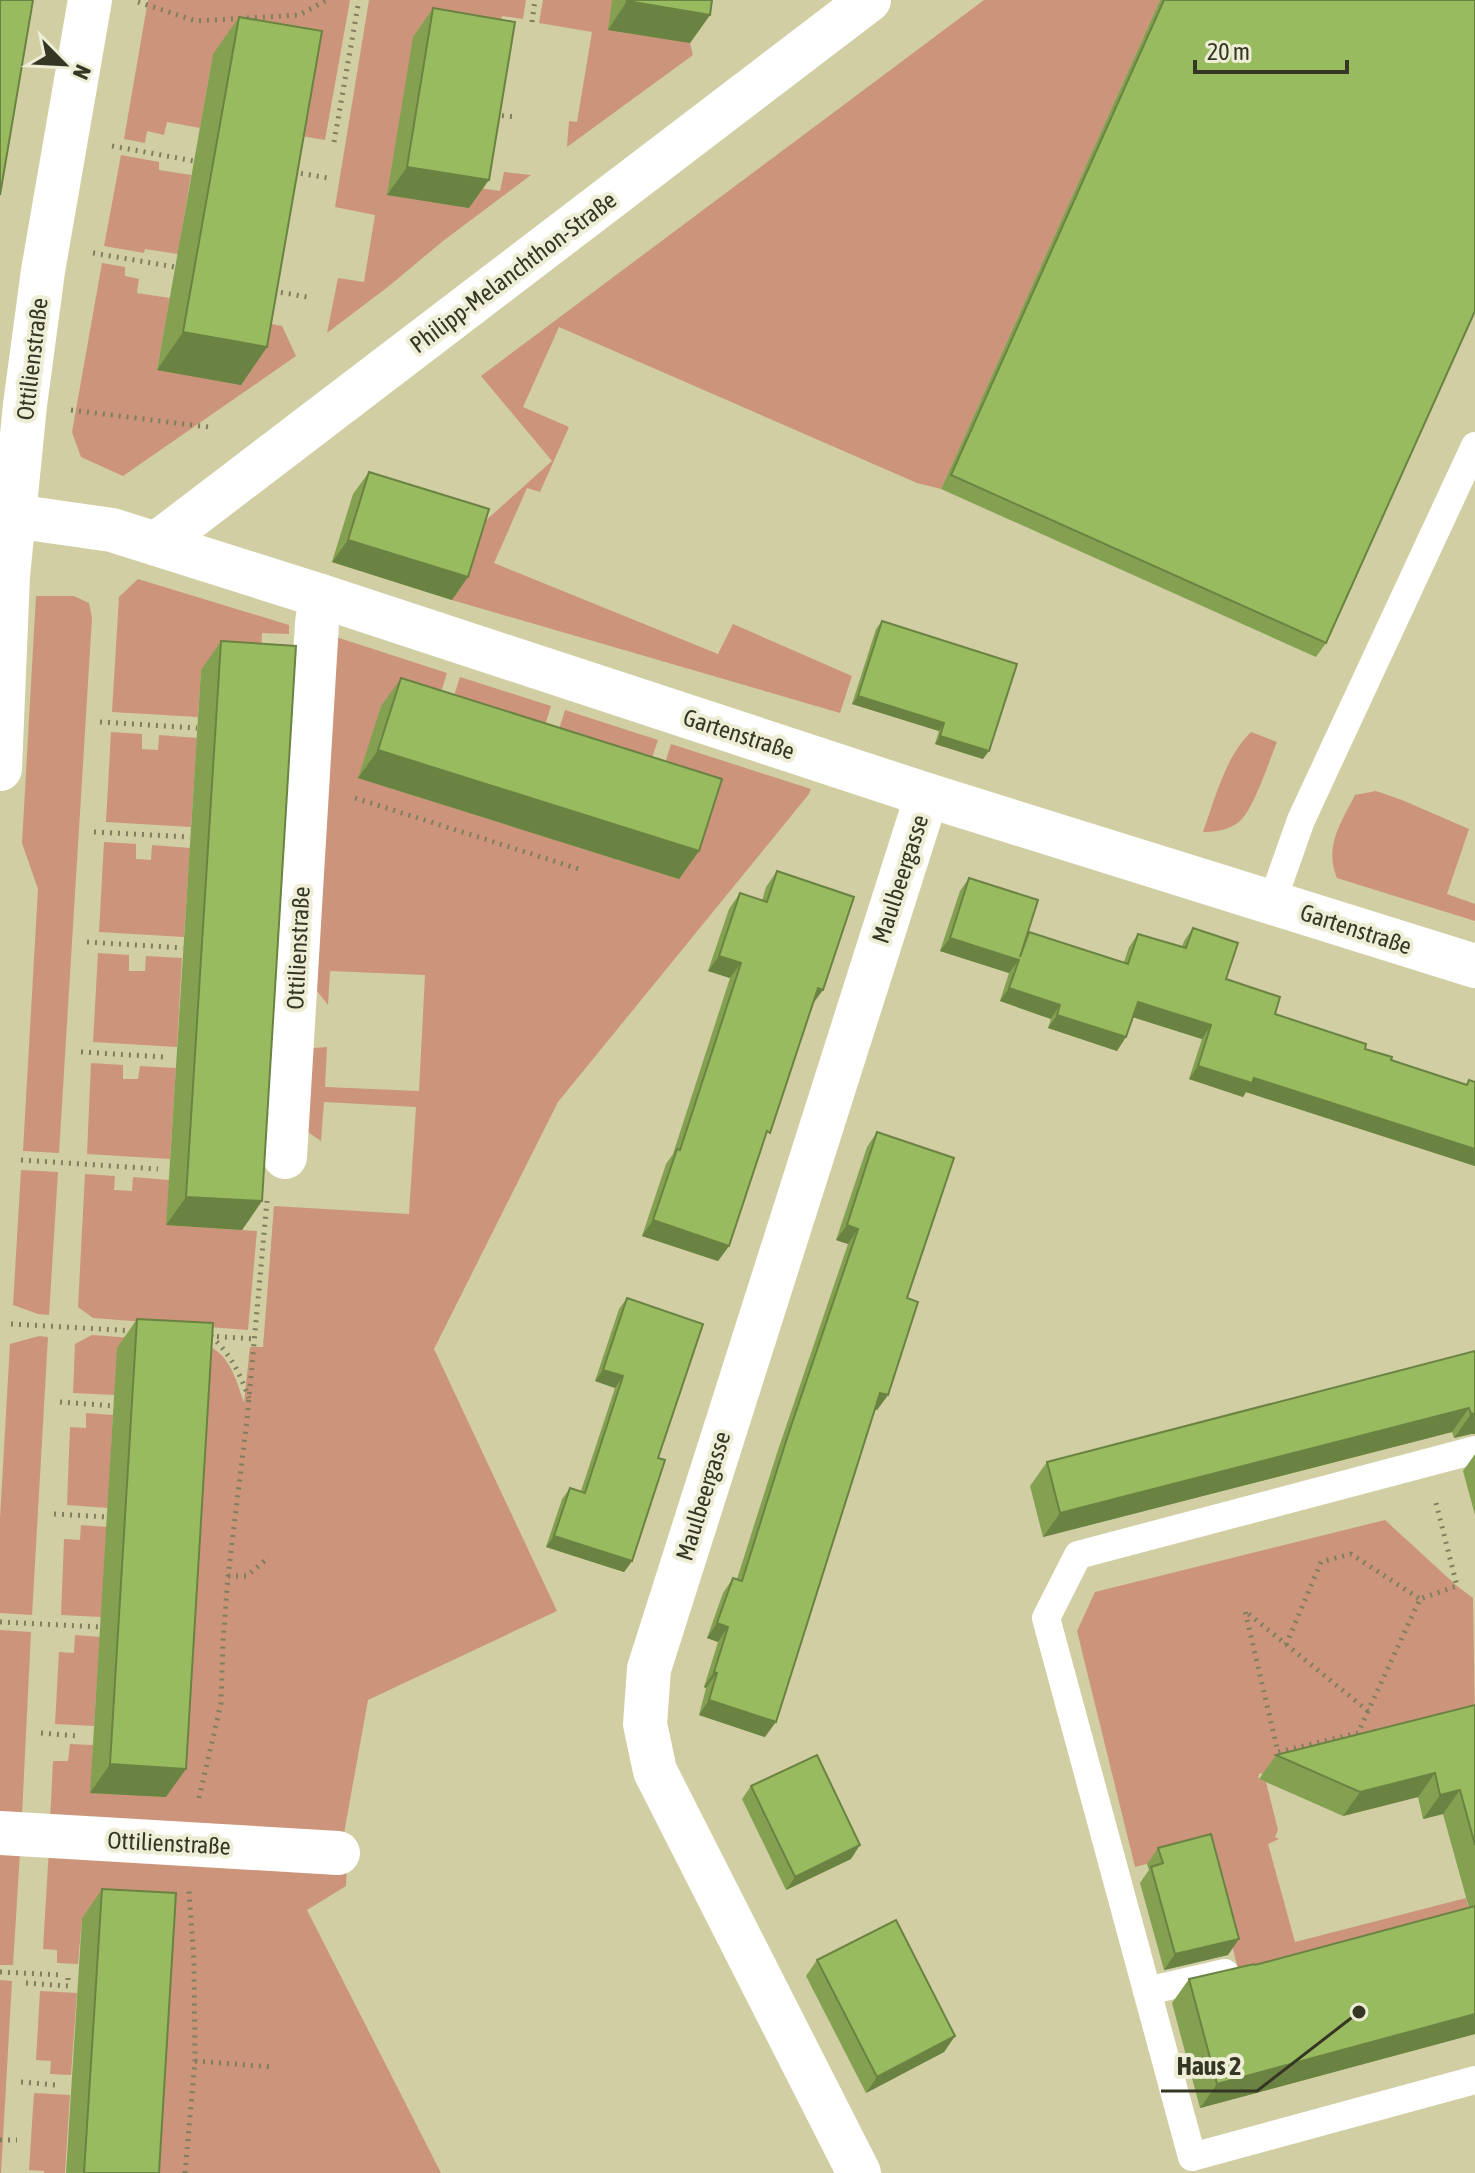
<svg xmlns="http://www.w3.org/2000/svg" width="1475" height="2173" font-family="'Asap Condensed',sans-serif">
<rect width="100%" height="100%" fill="#d0cea2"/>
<g fill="#cc957b">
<polygon points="148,0 350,0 325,140 284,133 213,54 200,128 167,122 164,135 147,131 145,143 124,139"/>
<polygon points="369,0 526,0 523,19 502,16 473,187 500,191 504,172 531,175 443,241 389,286 327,333 338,278 364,282 375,215 335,207"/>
<polygon points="543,0 612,0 690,43 693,55 567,147 569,121 577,122 592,32 539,23"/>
<polygon points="984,0 1160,0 941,489 917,483 559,327 523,407 569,427 540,492 527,488 494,563 718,654 733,624 852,676 840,713 452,600 474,531 552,461 481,376"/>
<polygon points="121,155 159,162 159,170 191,175 178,254 145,249 144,253 104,246"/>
<polygon points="102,263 125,267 125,276 139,279 137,293 170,298 157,370 252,320 282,326 296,356 123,476 81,457 72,432"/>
<polygon points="138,579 289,625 289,634 262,633 260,673 201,670 198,717 112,712 119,597"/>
<polygon points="36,596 74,596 89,603 92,618 59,1153 23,1151 38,889 22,843"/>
<path d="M327 634 447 673 437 705 381 707 359 778 679 879 656 793 671 744 811 789 809 794 558 1102 434 1349 557 1611 368 1700 343 1839 50 1822 53 1761H68L70 1744 93 1745 91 1793 118 1348 115 1395 73 1393 75 1344 92 1335 202 1343C231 1354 234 1376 244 1402L250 1347H263L274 1206 409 1214 416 1107 324 1102 321 1141 302 1128 313 1048 327 1047 325 1087 419 1091 425 975 330 971 328 1005 310 982Z"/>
<polygon points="460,677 551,706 542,735 444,727"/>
<polygon points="565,710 658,740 649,767 550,759"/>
<polygon points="111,732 142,734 142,749 158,750 159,735 197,738 191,827 106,822"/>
<path d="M1251 732 1277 742C1269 761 1254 809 1239 822 1228 830 1216 832 1203 832 1215 799 1225 757 1251 732Z"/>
<path d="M1376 791 1402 800 1469 829 1447 894 1475 904V921L1337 878C1324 846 1341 823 1355 795Z"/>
<polygon points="104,842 136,844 136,859 151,860 152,845 190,848 184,937 99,932"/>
<polygon points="98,953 129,955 129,971 145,971 146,956 182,958 177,1047 93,1042"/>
<polygon points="91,1063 123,1065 123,1079 138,1079 140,1066 176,1068 170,1159 87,1154"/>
<polygon points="21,1170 58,1172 49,1315 38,1314 13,1305"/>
<polygon points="85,1174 115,1176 114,1190 132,1191 133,1177 169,1180 167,1225 257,1231 248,1330 93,1318 78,1307"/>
<polygon points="39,1336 48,1337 32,1615 0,1613 0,1518 10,1344"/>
<polygon points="86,1413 113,1415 108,1508 67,1505 70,1427 86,1428"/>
<polygon points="1385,1520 1457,1586 1473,1598 1475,1725 1269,1777 1260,1773 1258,1778 1266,1782 1278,1830 1275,1837 1279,1839 1268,1844 1295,1942 1466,1898 1473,1926 1243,1988 1207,1848 1135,1867 1077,1631 1095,1592"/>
<polygon points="81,1525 107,1527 101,1617 61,1615 64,1539 80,1540"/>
<polygon points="0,1630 31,1632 22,1815 0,1814"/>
<polygon points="75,1635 100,1637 94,1726 55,1724 59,1652 74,1653"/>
<polygon points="49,1848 347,1862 346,1886 307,1910 441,2173 141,2173 82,1918 78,1964 57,1963 57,1950 43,1949"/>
<polygon points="0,1851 20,1852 13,1965 0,1965"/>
<polygon points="0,1980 12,1981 1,2173 0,2173"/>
<polygon points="40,1991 77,1993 71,2075 50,2074 51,2061 36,2060"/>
<polygon points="34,2093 70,2095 65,2173 44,2173 44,2171 29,2170"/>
</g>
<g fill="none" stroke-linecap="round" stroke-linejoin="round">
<g stroke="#7f7e5f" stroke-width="5" stroke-dasharray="2 6" stroke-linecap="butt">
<polyline points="138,2 196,21 299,15 327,0"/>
<polyline points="532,22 535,0"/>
<polyline points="494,115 517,117"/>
<polyline points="334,142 359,0"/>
<polyline points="112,146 194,161"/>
<polyline points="293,172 328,178"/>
<polyline points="93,253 175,267"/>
<polyline points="273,291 307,297"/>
<polyline points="71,410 209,427"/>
<polyline points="100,722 197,728"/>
<polyline points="355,798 582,870"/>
<polyline points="94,832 190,837"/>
<polyline points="87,942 183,948"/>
<polyline points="81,1052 164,1057"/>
<polyline points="21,1160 158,1169"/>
<polyline points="11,1324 135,1331"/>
<polyline points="209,1336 256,1339"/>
<path d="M211 1336C232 1356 239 1372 249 1398"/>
<polyline points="60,1402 114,1406"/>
<polyline points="54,1514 107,1517"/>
<polyline points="228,1576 247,1576 269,1557"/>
<polyline points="0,1622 101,1627"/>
<polyline points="1286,1645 1321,1562 1351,1554 1420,1599"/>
<polyline points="1368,1711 1358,1733 1278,1752 1245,1611 1368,1711 1420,1599 1457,1586 1435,1499"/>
<polyline points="41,1733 78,1736"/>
<polyline points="199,1798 221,1703 223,1642 228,1576 247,1420 267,1201"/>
<polyline points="0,1972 63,1975"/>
<polyline points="26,1983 68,1986 68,1975"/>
<polyline points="195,2061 273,2067"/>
<polyline points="21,2082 56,2085"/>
<polyline points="0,2140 17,2140"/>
<polyline points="185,2173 195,2061 194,1961 189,1891"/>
</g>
<g stroke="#fff" stroke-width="28">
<polyline points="1272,902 1301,820 1475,446"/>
<polyline points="1475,1450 1078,1555 1046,1618 1192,2157 1475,2080"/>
<polyline points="1147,1991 1225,1973"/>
</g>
<g stroke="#fff" stroke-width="44">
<polyline points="0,514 112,530 321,596 927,795 1475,966"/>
<polyline points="156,544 869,0"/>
<polyline points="0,769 8,576 25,405 43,271 90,0"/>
<polyline points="285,1157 317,623 321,596"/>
<polyline points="0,1833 338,1853"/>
<polyline points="859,2173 655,1771 645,1724 649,1669 927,795"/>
</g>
</g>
<g fill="#84a152">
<polygon points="612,0 712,0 710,15 690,43 608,30"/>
<polygon points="1160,0 1475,0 1326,643 1316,657 941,489"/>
<polygon points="433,8 469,208 387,195 413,37"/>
<polygon points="239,17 267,347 241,385 157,370 213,54"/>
<polygon points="369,472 452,600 332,562 353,494"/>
<polygon points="882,621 983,759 935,744 939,731 852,704 876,629"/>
<polygon points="221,641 262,1201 242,1230 166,1225 201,670"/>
<polygon points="401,678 699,851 679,879 358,778 381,706"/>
<polygon points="777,871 812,1005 763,1143 729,1246 718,1261 642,1236 666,1164 673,1154 730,978 708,971 729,909 740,893 762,901 766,887"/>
<polygon points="969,878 1027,933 1124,962 1129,947 1138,934 1182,947 1184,941 1193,928 1226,979 1275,1014 1391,1060 1466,1084 1469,1080 1475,1166 1246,1092 1243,1097 1189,1079 1202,1039 1133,1017 1117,1051 1048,1028 1051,1019 1000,1001 1009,973 940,951 960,891"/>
<polygon points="877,1132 907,1298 888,1395 877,1410 874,1409 765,1737 699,1715 706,1688 704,1687 718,1642 707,1638 723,1593 733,1578 737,1579 777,1453 848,1244 836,1240 867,1147"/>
<polygon points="627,1298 658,1458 632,1561 624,1572 546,1547 562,1499 570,1488 581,1491 615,1388 595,1381 619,1309"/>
<polygon points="137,1319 166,1797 90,1793 117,1348"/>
<polygon points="1475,1351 1475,1434 1471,1434 1454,1438 1452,1432 1043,1537 1030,1486 1047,1462"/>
<polygon points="1475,1454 1475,1515 1463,1471"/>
<polygon points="1475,1705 1475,2034 1200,2108 1172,2003 1189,1979 1255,1965 1469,1908 1443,1814 1423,1819 1418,1797 1343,1816 1259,1779 1276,1755"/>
<polygon points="751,1786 851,1859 786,1890 742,1799"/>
<polygon points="1158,1848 1228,1955 1164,1970 1140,1883 1149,1870 1147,1864"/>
<polygon points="102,1889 159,2173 66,2173 82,1918"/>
<polygon points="817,1960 955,2036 944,2052 866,2093 806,1976"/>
</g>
<g fill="#6b8342">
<polygon points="627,1 710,15 690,43 608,30"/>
<polygon points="407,167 489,180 469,208 387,195"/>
<polygon points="183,332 267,347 241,385 157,370"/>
<polygon points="348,540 468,577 452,600 332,562"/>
<polygon points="858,696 944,723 939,731 852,704"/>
<polygon points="940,736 989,751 983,759 935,744"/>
<polygon points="378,750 699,851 679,879 358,778"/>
<polygon points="950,938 1019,960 1009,973 940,951"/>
<polygon points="719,956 741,963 730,978 708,971"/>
<polygon points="818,988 823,990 812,1005"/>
<polygon points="1009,988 1060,1005 1051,1019 1000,1001"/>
<polygon points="1138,1002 1211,1025 1202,1039 1129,1016"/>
<polygon points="1057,1015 1126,1037 1117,1051 1048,1028"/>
<polygon points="1198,1066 1254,1078 1475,1149 1475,1166 1246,1092 1243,1097 1189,1079"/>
<polygon points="186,1197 262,1201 242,1230 166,1225"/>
<polygon points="653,1220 729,1246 718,1261 642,1236"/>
<polygon points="847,1225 858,1229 848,1244 836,1240"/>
<polygon points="603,1370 623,1376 615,1388 595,1381"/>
<polygon points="880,1393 888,1395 877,1410 869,1408"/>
<polygon points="1469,1408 1452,1432 1043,1537 1060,1513"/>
<polygon points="1475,1413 1475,1434 1471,1434 1454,1438 1471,1414"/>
<polygon points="554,1536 632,1561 624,1572 546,1547"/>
<polygon points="717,1623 728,1627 718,1642 707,1638"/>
<polygon points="714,1672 717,1673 706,1688 704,1687"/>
<polygon points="709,1700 776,1722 765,1737 699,1715"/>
<polygon points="110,1764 186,1769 166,1797 90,1793"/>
<polygon points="1435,1773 1418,1797 1343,1816 1360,1792"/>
<polygon points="1460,1790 1443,1814 1423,1819 1440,1795"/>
<polygon points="860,1845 851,1859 786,1890 795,1877"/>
<polygon points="1239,1939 1228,1955 1164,1970 1175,1954"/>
<polygon points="1475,2014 1475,2034 1200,2108 1217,2084"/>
<polygon points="955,2036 944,2052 866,2093 877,2077"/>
</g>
<g fill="#99bb5f" stroke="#6b8342" stroke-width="2">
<polygon points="0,0 33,0 0,195"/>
<polygon points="628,0 712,0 710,15 627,1"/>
<polygon points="1164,0 1475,0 1475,311 1326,643 951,475"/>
<polygon points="433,8 515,22 489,180 407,167"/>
<polygon points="239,17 322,31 267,347 183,332"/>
<polygon points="369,472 489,509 468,577 348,540"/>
<polygon points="882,621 1017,664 989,751 940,736 944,723 858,696"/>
<polygon points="221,641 296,646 262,1201 186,1197"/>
<polygon points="401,678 722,779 699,851 378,750"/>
<polygon points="777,871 854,897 823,990 818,988 770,1133 767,1131 729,1246 653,1220 677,1149 680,1150 741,963 719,956 740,893 767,902"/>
<polygon points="969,878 1038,900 1020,957 1029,932 1128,964 1138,934 1186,948 1193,928 1238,943 1226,979 1280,997 1275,1014 1366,1044 1365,1049 1392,1057 1391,1060 1467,1085 1469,1080 1475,1082 1475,1149 1254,1078 1252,1083 1198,1066 1211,1025 1138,1002 1126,1037 1057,1015 1060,1005 1009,988 1019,960 950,938"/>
<polygon points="877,1132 954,1158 907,1298 918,1302 888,1395 880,1393 776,1722 709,1700 717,1673 714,1672 728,1627 717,1623 733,1578 742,1581 787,1438 858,1229 847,1225"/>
<polygon points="627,1298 703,1324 658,1458 665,1460 632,1561 554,1536 570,1488 585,1493 623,1376 603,1370"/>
<polygon points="137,1319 213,1323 186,1769 110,1764"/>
<polygon points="1475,1351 1475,1413 1471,1414 1469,1408 1060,1513 1047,1462"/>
<polygon points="1475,1705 1475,1845 1460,1790 1440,1795 1435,1773 1360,1792 1276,1755"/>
<polygon points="817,1755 860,1845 795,1877 751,1786"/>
<polygon points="1211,1834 1239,1939 1175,1954 1151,1867 1163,1863 1158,1848"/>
<polygon points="102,1889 176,1893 159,2173 84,2173"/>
<polygon points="1475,1906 1475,2014 1217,2084 1189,1979 1254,1964 1255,1965"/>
<polygon points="896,1920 955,2036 877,2077 817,1960"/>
</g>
<g text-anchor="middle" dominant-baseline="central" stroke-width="8" stroke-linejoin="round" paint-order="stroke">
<g font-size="24" fill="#363624" stroke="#eeeed7">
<text transform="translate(513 272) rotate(-37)">Philipp-Melanchthon-Straße</text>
<text transform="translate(32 359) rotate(-83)">Ottilienstraße</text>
<text transform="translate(739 734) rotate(18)">Gartenstraße</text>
<text transform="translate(900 879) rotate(-72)">Maulbeergasse</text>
<text transform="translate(1356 929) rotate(18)">Gartenstraße</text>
<text transform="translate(298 948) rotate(-87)">Ottilienstraße</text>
<text transform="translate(703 1496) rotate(-73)">Maulbeergasse</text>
<text transform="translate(169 1843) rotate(3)">Ottilienstraße</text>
</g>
</g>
<path fill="none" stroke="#363624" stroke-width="3" d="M1359 2012L1257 2091H1161"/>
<circle fill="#363624" stroke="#eeeed7" stroke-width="3" cx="1359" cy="2012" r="8"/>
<g font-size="26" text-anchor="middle" font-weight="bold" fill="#363624" stroke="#eeeed7" stroke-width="8" stroke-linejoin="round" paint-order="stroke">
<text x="1209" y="2075">Haus 2</text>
</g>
<g transform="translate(64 64) rotate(114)" stroke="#eeeed7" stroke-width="6" paint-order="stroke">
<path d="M0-6L14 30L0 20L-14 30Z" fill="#363624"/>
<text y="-12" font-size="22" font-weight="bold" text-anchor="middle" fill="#363624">N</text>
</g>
<path d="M1195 60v12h152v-12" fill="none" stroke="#363624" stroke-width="4"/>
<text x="1207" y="60" font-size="24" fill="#363624" stroke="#eeeed7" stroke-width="6" paint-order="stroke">20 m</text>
</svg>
